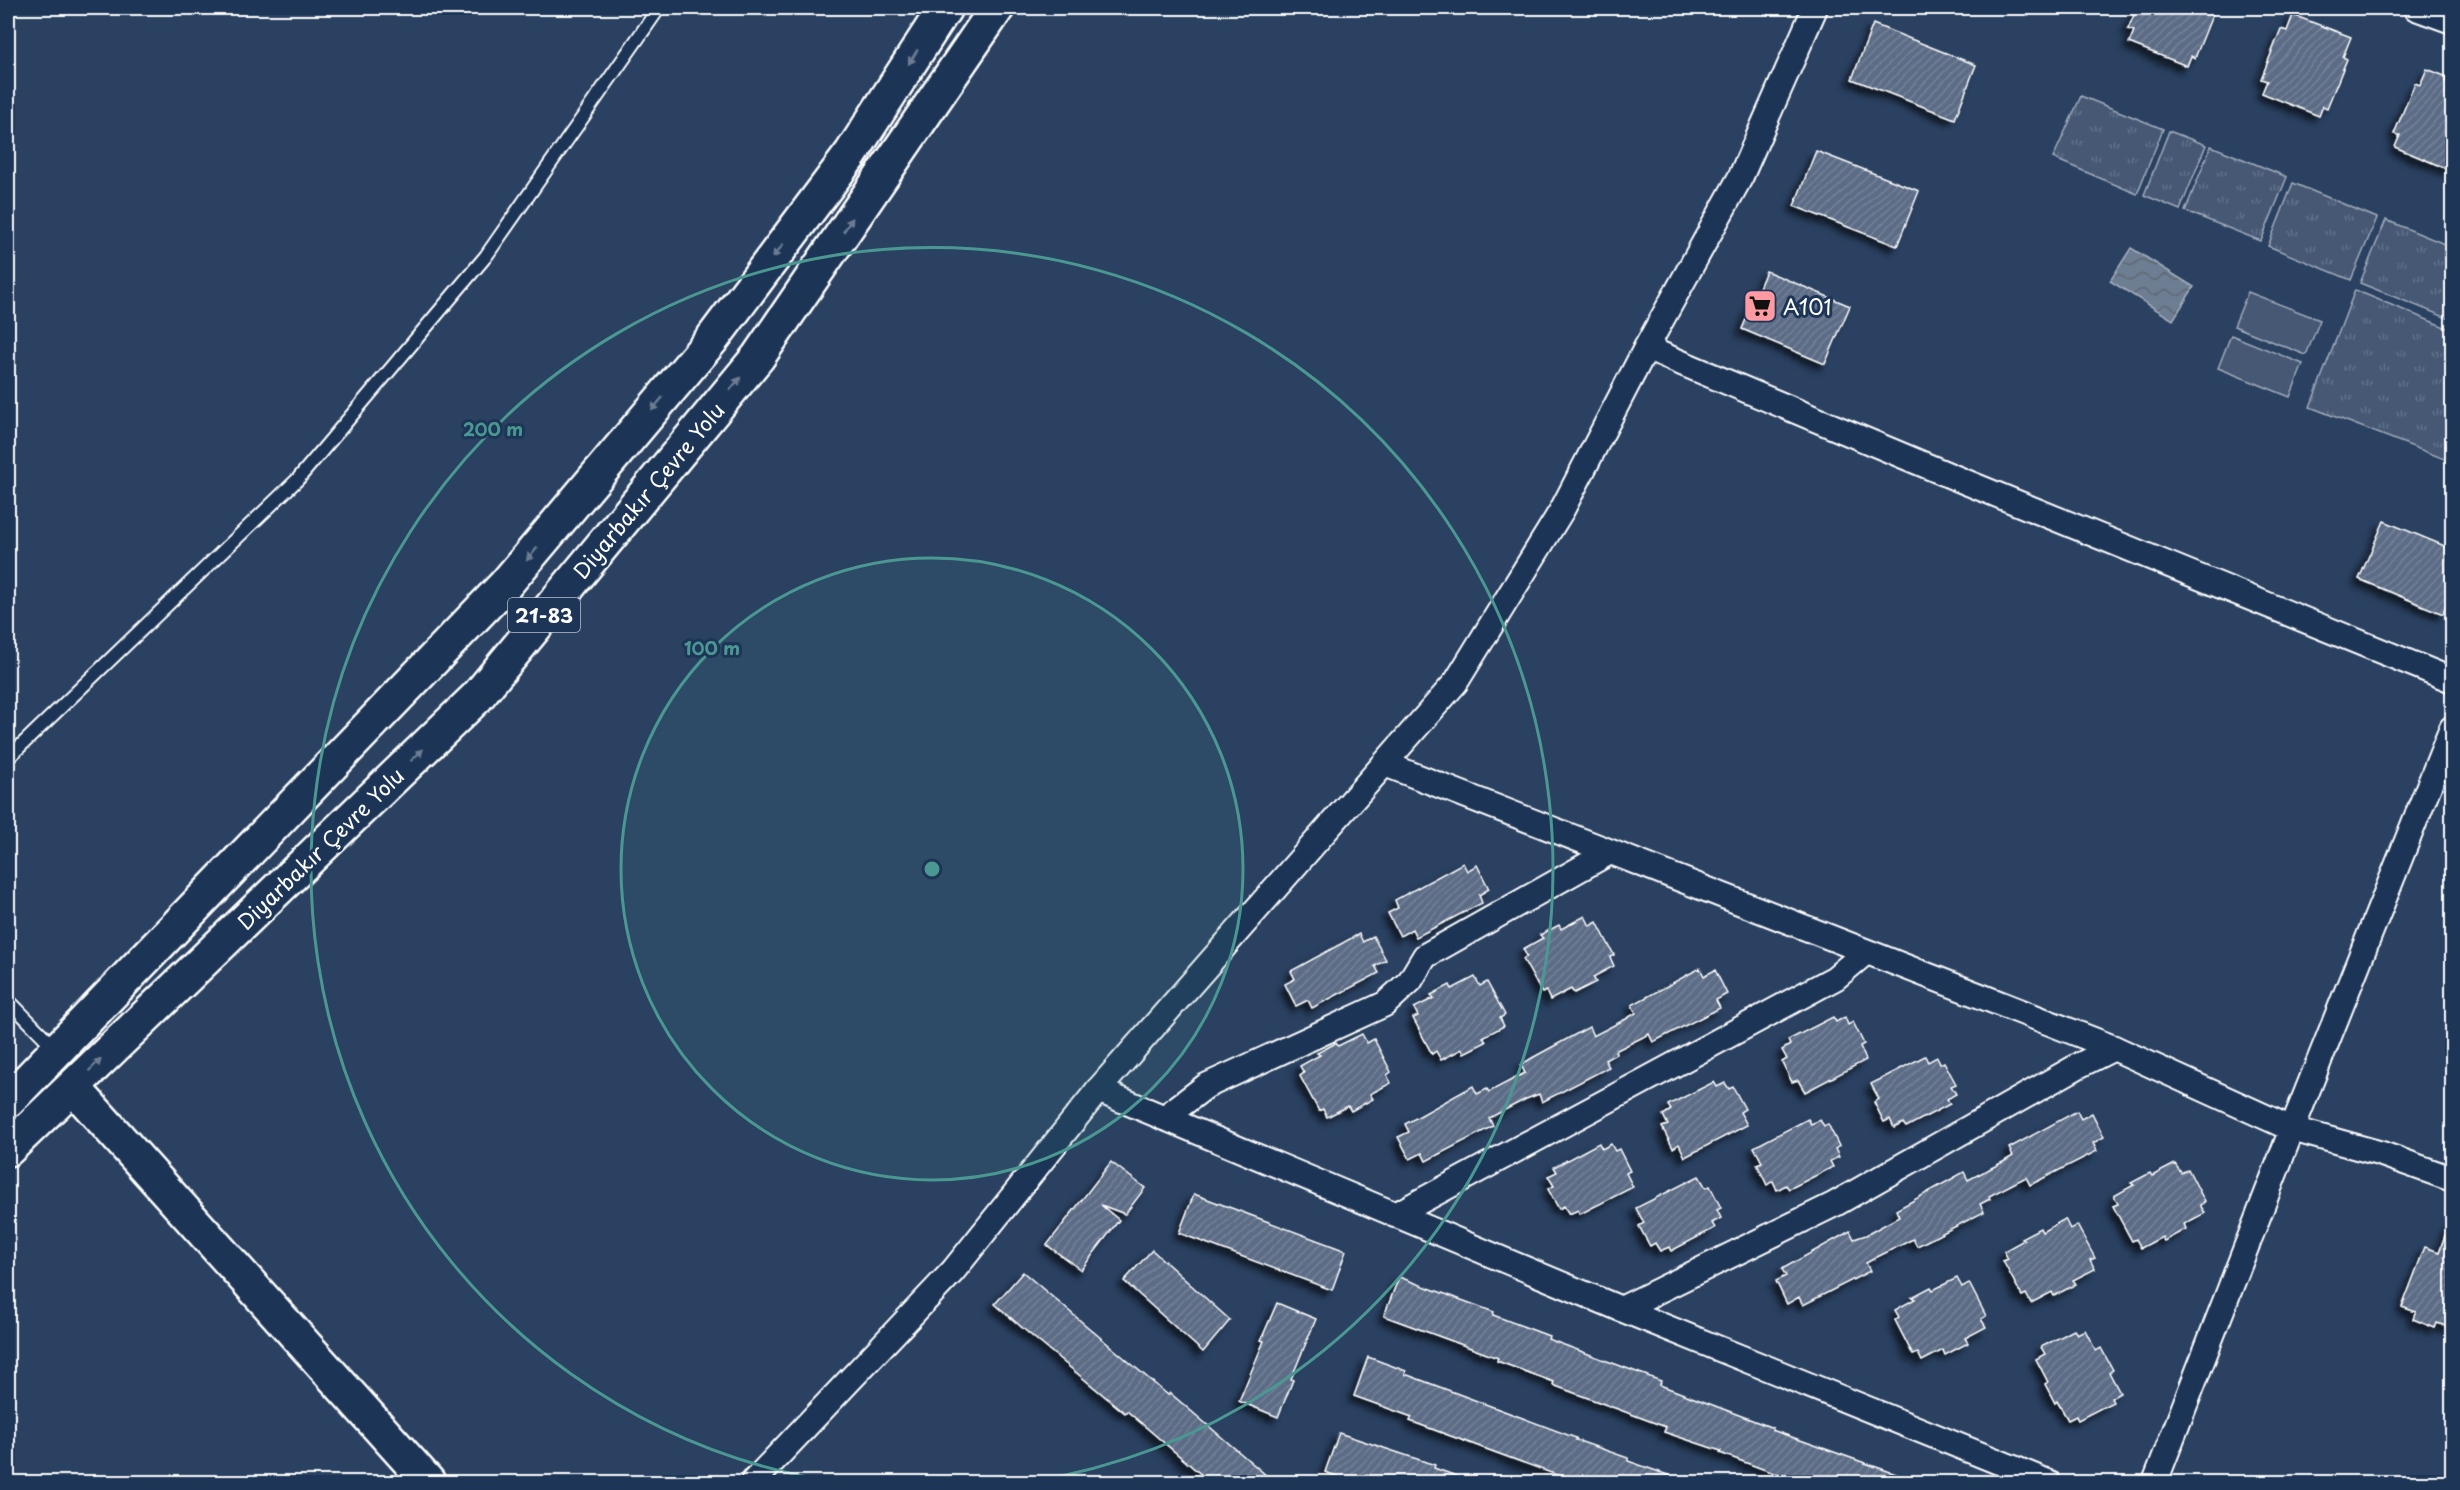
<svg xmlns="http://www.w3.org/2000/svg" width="2460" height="1490" font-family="'Playpen Sans',sans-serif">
<defs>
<pattern id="grass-tufts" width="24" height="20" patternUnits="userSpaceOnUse" patternTransform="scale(1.5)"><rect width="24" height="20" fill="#465975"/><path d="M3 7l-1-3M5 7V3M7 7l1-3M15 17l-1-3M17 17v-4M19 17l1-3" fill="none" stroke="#62728a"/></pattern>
<pattern id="water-waves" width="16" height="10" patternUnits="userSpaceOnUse" patternTransform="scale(1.5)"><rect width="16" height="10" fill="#6d7d92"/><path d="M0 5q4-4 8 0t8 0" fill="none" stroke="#5e6772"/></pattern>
<pattern id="building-hatch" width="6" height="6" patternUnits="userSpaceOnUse" patternTransform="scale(1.5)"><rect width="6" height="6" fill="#5b6c86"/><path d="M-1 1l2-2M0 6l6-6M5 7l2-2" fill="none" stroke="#748298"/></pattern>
<filter id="shadow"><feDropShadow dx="-5.5" dy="5.5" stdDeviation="3" flood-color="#0009"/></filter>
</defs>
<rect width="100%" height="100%" fill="#2a4161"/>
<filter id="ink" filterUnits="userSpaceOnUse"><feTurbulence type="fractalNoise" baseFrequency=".0167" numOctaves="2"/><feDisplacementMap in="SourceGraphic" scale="12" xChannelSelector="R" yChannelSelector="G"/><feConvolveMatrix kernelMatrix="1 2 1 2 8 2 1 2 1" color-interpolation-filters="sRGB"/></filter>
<g filter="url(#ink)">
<g fill="url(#grass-tufts)" stroke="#a2acba" stroke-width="1.5">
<polygon points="2081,96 2163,129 2137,194 2053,158"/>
<polygon points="2169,131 2206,145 2180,210 2144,195"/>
<polygon points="2211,146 2287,177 2261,241 2185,211"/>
<polygon points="2293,183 2377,218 2351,280 2268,246"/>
<polygon points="2386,220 2452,247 2452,320 2360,283"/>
<polygon points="2355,290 2452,330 2452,462 2310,407"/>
</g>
<g fill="#465975" stroke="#a2acba" stroke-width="1.5">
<polygon points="2248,292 2320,320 2306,355 2234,326"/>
<polygon points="2231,335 2303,364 2290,397 2218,368"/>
</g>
<polygon fill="url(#water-waves)" stroke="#a7b1be" stroke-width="1.5" points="2131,248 2194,287 2173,320 2110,281"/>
<g fill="url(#building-hatch)" stroke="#fff" stroke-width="1.5" filter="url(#shadow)">
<polygon points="2137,8 2215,8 2195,58 2191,56 2187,66 2129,43 2134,31 2128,29"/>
<polygon points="2293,15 2351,37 2343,57 2347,59 2327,108 2323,106 2319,116 2262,93 2267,81 2261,79 2281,29 2287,31"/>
<polygon points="1873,24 1976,65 1955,119 1852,79"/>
<polygon points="2427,69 2447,77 2445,81 2452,84 2452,171 2395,147 2400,135 2394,134 2415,83 2420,85"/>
<polygon points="1816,151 1919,191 1897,246 1794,206"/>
<polygon points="1766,271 1850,306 1825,364 1742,329"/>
<polygon points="2384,521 2452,549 2452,590 2443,614 2359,579"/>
<polygon points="1463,863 1467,871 1477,865 1489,889 1479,895 1482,903 1416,937 1412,929 1400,936 1388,913 1398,908 1395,900"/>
<polygon points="1585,916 1590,926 1597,922 1614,955 1610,957 1614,966 1593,977 1596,982 1574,993 1571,989 1550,1000 1546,991 1542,993 1523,959 1527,956 1523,949 1543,938 1540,935 1559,925 1561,929"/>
<polygon points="1359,934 1363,942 1373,936 1386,960 1375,966 1379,973 1312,1008 1308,1000 1296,1006 1285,984 1295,979 1291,971"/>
<polygon points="1700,968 1704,976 1715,970 1727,994 1716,1000 1720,1008 1653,1042 1649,1034 1615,1051 1616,1054 1605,1060 1609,1067 1542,1102 1539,1094 1526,1099 1489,1118 1493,1126 1426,1161 1422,1153 1410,1159 1398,1137 1409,1132 1405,1124 1473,1086 1477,1094 1487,1089 1489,1092 1525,1073 1521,1065 1532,1058 1589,1027 1593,1036 1626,1019 1636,1013 1632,1005"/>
<polygon points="1475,977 1480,986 1487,982 1505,1015 1500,1018 1504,1026 1483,1037 1486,1042 1464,1053 1462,1049 1441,1060 1436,1051 1432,1054 1413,1018 1418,1016 1414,1008 1434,998 1431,995 1450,985 1452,989"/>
<polygon points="1833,1017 1836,1022 1845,1017 1848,1025 1853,1022 1864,1044 1860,1046 1866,1060 1805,1092 1798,1080 1792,1082 1782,1062 1787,1059 1782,1050 1790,1045 1788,1040"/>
<polygon points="1362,1034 1367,1043 1374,1039 1391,1072 1387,1075 1391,1083 1370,1094 1373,1099 1351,1111 1348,1106 1327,1117 1323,1109 1319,1111 1300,1076 1304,1073 1300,1066 1320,1055 1317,1053 1336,1043 1338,1046"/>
<polygon points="1925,1056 1928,1062 1937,1057 1940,1064 1944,1062 1956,1084 1951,1086 1956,1094 1947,1099 1950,1104 1906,1127 1903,1123 1894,1128 1890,1119 1884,1122 1874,1102 1879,1099 1871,1084"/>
<polygon points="1714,1082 1717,1087 1725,1083 1729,1089 1733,1087 1745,1109 1740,1112 1747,1125 1685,1157 1679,1144 1673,1148 1662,1127 1668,1125 1663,1115 1671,1110 1668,1105"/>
<polygon points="2077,1111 2081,1119 2092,1113 2104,1137 2093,1143 2097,1151 2030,1185 2026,1177 1989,1196 1990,1199 1980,1204 1984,1212 1917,1246 1913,1239 1877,1257 1866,1263 1870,1271 1803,1305 1799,1297 1787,1304 1776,1281 1786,1276 1782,1269 1850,1231 1854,1239 1866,1235 1899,1217 1896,1210 1964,1172 1968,1180 2003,1162 2013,1156 2009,1148"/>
<polygon points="1808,1119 1811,1124 1820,1120 1824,1126 1828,1124 1839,1146 1835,1149 1839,1157 1830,1161 1833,1167 1789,1189 1786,1185 1777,1190 1773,1181 1767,1185 1757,1164 1762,1162 1754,1147"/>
<polygon points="1599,1143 1602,1149 1611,1144 1615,1151 1619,1149 1630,1171 1626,1173 1633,1187 1580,1214 1578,1210 1569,1214 1564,1206 1559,1209 1548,1189 1554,1186 1548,1176 1557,1172 1554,1167"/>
<polygon points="1111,1162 1145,1188 1125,1214 1101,1205 1119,1220 1081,1270 1047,1245"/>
<polygon points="2175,1164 2181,1173 2188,1169 2205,1202 2200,1205 2205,1213 2184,1224 2186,1229 2164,1241 2162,1237 2141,1248 2136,1239 2132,1241 2113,1206 2118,1204 2114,1196 2134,1185 2131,1183 2150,1173 2152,1176"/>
<polygon points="1699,1176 1706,1188 1710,1186 1721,1208 1717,1210 1721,1218 1712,1223 1715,1228 1671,1251 1669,1247 1660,1251 1655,1243 1650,1246 1639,1226 1644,1223 1636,1208"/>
<polygon points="1194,1194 1346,1251 1332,1290 1179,1233"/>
<polygon points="2065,1219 2070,1229 2077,1225 2095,1258 2090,1260 2095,1269 2073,1280 2076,1284 2054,1296 2052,1292 2031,1303 2026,1294 2022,1296 2003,1261 2008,1259 2004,1251 2024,1240 2021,1238 2040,1228 2042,1232"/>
<polygon points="2450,1222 2452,1222 2452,1328 2437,1323 2435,1328 2413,1319 2416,1312 2402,1307 2425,1247 2439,1252"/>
<polygon points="1152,1250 1230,1320 1203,1352 1124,1281"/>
<polygon points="1023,1272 1168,1395 1170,1393 1274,1482 1210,1482 1127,1411 1125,1413 1026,1331 995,1304"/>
<polygon points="1399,1277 1494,1312 1493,1315 1549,1336 1548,1339 1661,1381 1660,1385 1773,1428 1772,1430 1913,1480 1912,1482 1794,1482 1779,1477 1779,1475 1720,1453 1721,1451 1664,1432 1666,1427 1553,1385 1554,1382 1497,1361 1498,1358 1384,1316"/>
<polygon points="1957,1278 1962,1287 1969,1283 1986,1316 1981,1319 1986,1327 1965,1338 1968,1343 1945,1355 1943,1350 1922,1361 1918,1353 1913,1355 1895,1320 1899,1317 1895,1310 1915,1299 1912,1297 1931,1287 1933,1290"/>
<polygon points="1277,1303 1316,1319 1291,1379 1293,1380 1278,1417 1239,1401 1264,1341 1261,1340"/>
<polygon points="2074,1330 2077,1334 2085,1330 2096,1351 2101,1348 2113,1370 2109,1372 2120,1393 2111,1398 2113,1402 2078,1420 2076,1416 2068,1420 2057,1401 2055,1403 2045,1384 2048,1382 2036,1359 2045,1354 2041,1347"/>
<polygon points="1368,1357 1406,1371 1405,1374 1576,1438 1576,1440 1628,1458 1628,1461 1682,1480 1681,1482 1576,1482 1410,1421 1412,1417 1354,1396"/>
<polygon points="1339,1433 1435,1465 1434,1468 1468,1480 1468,1482 1353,1482 1325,1472"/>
</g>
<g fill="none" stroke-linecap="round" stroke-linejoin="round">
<defs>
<g id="lane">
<polyline points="8,758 298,479 486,256 659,8"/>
<polyline points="8,1000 57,1050"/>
</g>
<g id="street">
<polyline points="2416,8 2452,21"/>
<polyline points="1646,348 1951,476 2452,680"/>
<polyline points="2452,728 2292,1129 2382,1154 2452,1179"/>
<polyline points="1385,764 2114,1048 2292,1129 2155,1482"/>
<polyline points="1098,1090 1621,1309 2048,1482"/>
<polyline points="1164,1118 1206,1086 1385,1004 1410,981 1425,956 1610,852"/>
<polyline points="1395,1215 1835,978 1866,952"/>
<polyline points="1621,1309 1835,1204 2078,1066 2114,1048"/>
<polyline points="753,1482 953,1271 1098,1090 1456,682 1562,510 1646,348 1741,176 1815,8"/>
</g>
<polyline id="secondary" points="73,1087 428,1482"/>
<g id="highway">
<polyline points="8,1101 505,585 713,338 851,154 945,8"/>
<polyline points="8,1149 477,697 758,357 997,8"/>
</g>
</defs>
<use href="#lane" stroke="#fff" stroke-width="16"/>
<use href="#street" stroke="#fff" stroke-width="28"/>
<use href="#secondary" stroke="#fff" stroke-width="38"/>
<use href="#highway" stroke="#fff" stroke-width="38"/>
<use href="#lane" stroke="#1d3557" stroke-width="12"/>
<use href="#street" stroke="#1d3557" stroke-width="24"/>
<use href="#secondary" stroke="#1d3557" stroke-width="33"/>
<use href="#highway" stroke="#1d3557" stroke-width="33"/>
</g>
<defs><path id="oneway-solid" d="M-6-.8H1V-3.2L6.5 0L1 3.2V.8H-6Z" transform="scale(1.5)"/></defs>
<g fill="#6c7c92">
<use href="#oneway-solid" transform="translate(913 57) rotate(122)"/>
<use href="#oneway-solid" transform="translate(848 225) rotate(-56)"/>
<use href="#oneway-solid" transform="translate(778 251) rotate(127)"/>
<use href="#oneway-solid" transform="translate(735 384) rotate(-50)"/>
<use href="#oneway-solid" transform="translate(657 404) rotate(130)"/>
<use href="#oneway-solid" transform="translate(532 554) rotate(130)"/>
<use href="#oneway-solid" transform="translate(417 755) rotate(-44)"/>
<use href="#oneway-solid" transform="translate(95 1065) rotate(-44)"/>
</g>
</g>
<circle cx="932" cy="869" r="311" fill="#4b9892" fill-opacity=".12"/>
<g fill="none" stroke="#4b9892" stroke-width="3">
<circle cx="932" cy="869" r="311"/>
<path d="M835 1482A621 621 0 1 1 1029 1482"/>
</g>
<defs>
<symbol id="supermarket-square" viewBox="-11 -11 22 22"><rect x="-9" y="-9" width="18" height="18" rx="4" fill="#ff9aa2" stroke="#1d3557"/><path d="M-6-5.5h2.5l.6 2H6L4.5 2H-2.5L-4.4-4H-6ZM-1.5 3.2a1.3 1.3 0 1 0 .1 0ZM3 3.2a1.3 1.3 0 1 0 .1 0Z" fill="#111"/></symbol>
</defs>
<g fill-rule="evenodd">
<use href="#supermarket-square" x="1741" y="287" width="38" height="38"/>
</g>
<g text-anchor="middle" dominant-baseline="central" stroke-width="6" stroke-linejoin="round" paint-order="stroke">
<rect fill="#1d3557" stroke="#bbc2cd" stroke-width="1.5" x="508" y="598" width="72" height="34" rx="4.5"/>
<g font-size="20" font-weight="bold" fill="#fff">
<text x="544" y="615">21-83</text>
</g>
<g font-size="21" fill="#fff" stroke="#1d3557" text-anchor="start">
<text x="1783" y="306">A101</text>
</g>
<g font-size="21" fill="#fff" stroke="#1d3557">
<text transform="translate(648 490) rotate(-50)">Diyarbakır Çevre Yolu</text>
<text transform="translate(320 848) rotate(-44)">Diyarbakır Çevre Yolu</text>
</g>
</g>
<circle cx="932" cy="869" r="9" fill="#4b9892" stroke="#1d3557" stroke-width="3"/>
<g font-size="18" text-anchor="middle" font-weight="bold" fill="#4b9892" stroke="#1d3557" stroke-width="6" stroke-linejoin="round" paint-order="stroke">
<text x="493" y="436">200 m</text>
<text x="712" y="655">100 m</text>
</g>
<rect width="2460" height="1490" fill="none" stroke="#1d3557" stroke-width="30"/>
<rect x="15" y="15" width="2430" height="1460" fill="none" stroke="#fff" stroke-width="2" filter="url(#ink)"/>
</svg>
